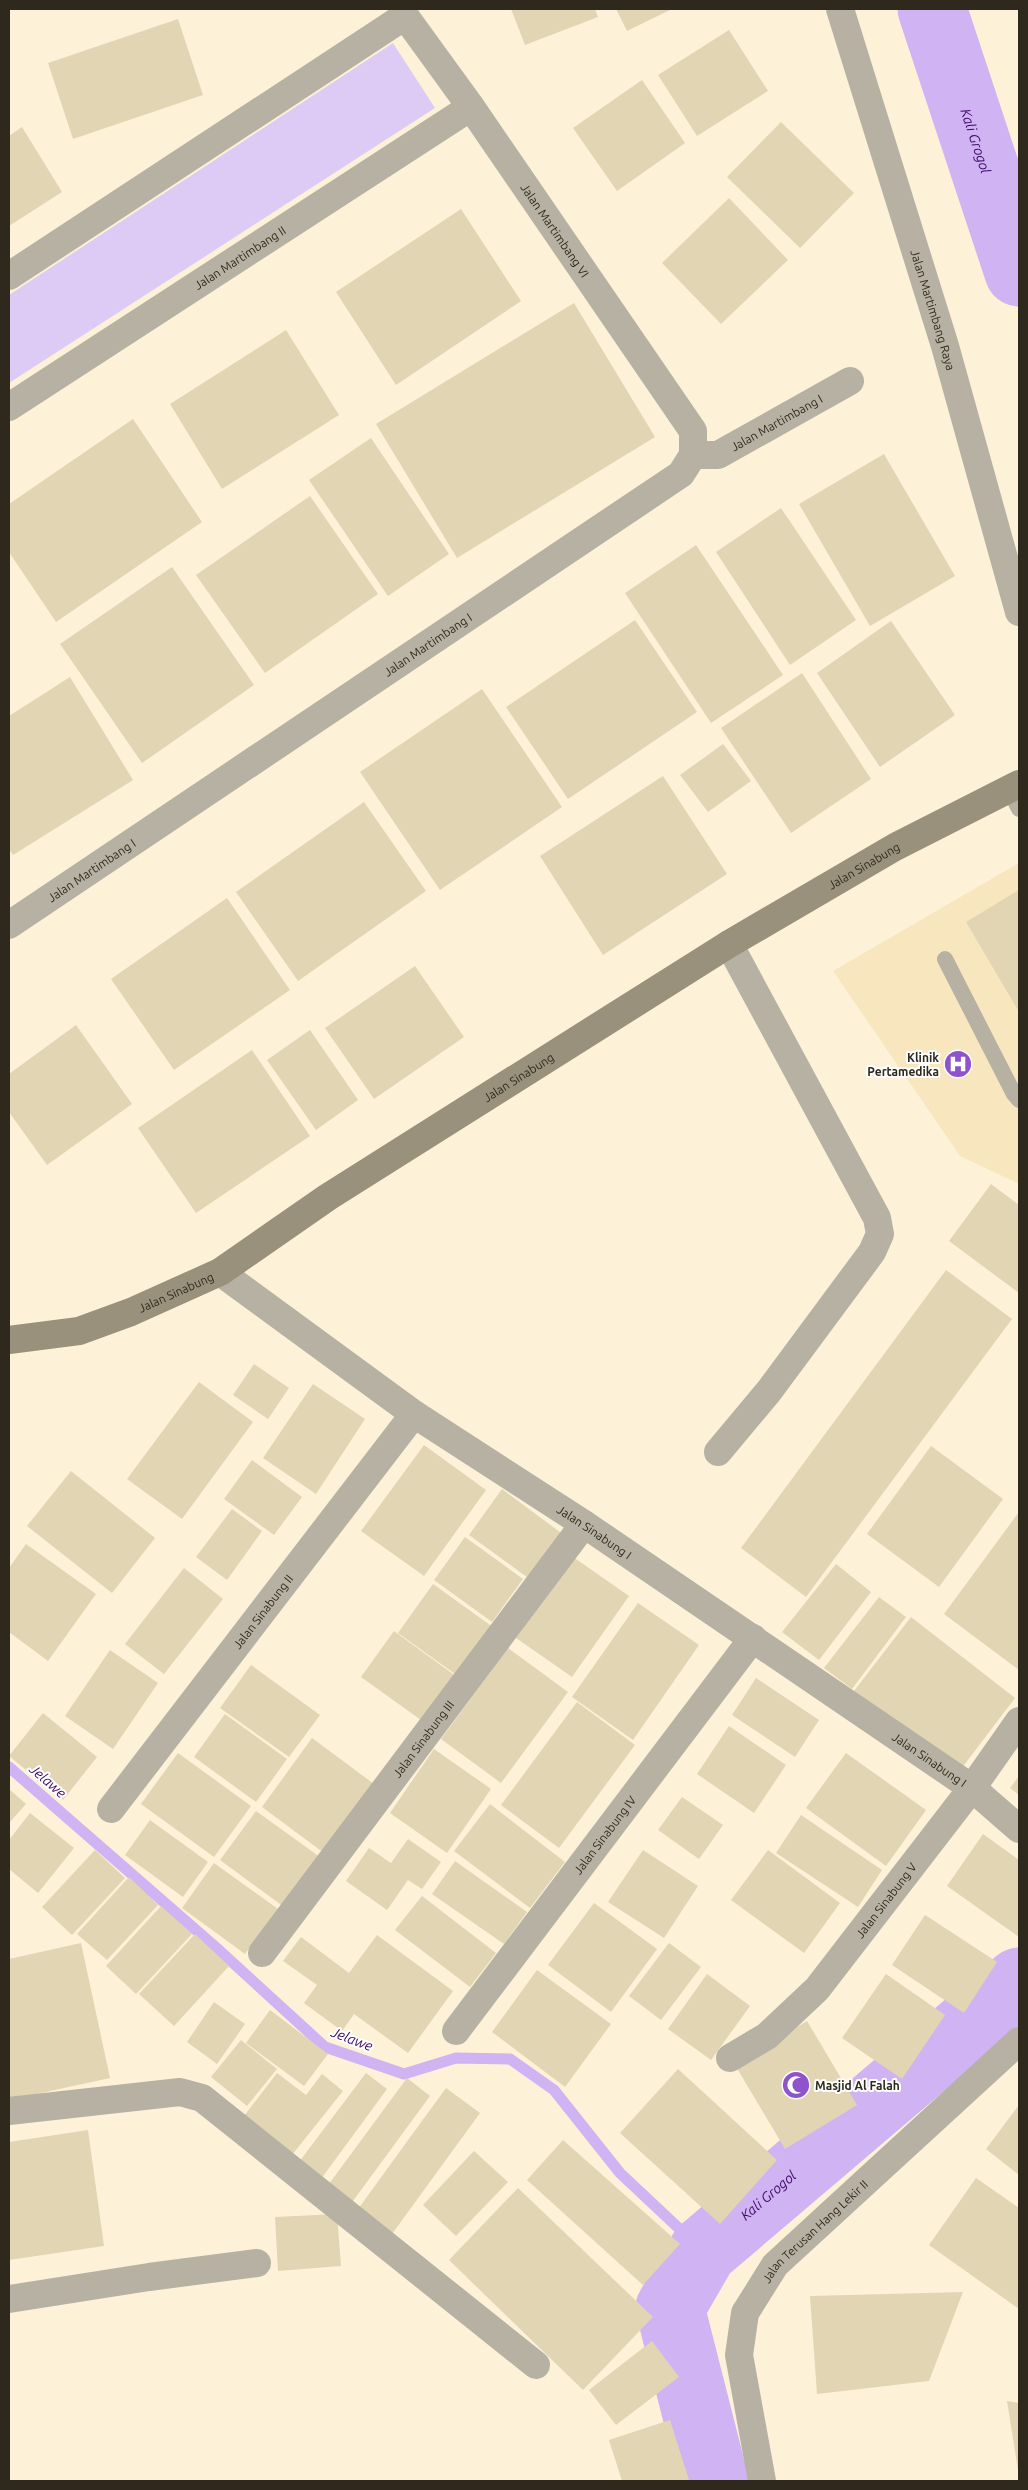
<svg xmlns="http://www.w3.org/2000/svg" width="1028" height="2490" font-family="Ubuntu,sans-serif">
<rect width="100%" height="100%" fill="#fdf2d7"/>
<polygon fill="#f8e7be" points="1019,863 1019,1184 960,1156 833,971"/>
<polygon fill="#ddcbf5" points="393,43 435,108 9,383 9,295"/>
<g fill="none" stroke-linecap="round" stroke-linejoin="round">
<polyline stroke="#cfb3f3" stroke-width="11" points="9,1767 220,1951 325,2047 404,2074 456,2058 510,2059 554,2090 620,2173 703,2251"/>
<g stroke="#cfb3f3" stroke-width="69">
<path id="s1" d="M932 9 1019 272"/>
<path id="s2" d="M714 2481 670 2308 703 2251 1019 1982"/>
</g>
</g>
<g fill="#e2d5b4">
<polygon points="511,9 595,9 598,17 525,45"/>
<polygon points="616,9 672,9 627,31"/>
<polygon points="178,19 203,95 73,139 48,63"/>
<polygon points="729,30 768,91 697,136 658,75"/>
<polygon points="642,80 685,143 617,191 573,128"/>
<polygon points="781,122 854,193 800,248 727,177"/>
<polygon points="22,127 62,192 9,226 9,136"/>
<polygon points="729,198 788,260 721,324 662,263"/>
<polygon points="461,209 521,301 396,385 336,292"/>
<polygon points="574,303 655,437 457,558 376,424"/>
<polygon points="286,330 339,415 222,489 170,404"/>
<polygon points="133,419 202,522 56,622 9,552 9,504"/>
<polygon points="371,438 449,554 388,596 309,480"/>
<polygon points="884,454 955,576 870,626 799,504"/>
<polygon points="310,496 378,594 265,673 196,575"/>
<polygon points="781,508 856,620 790,665 716,552"/>
<polygon points="696,545 783,675 711,723 625,593"/>
<polygon points="172,567 254,685 142,763 60,644"/>
<polygon points="635,620 697,712 568,799 506,707"/>
<polygon points="891,621 955,715 880,767 817,673"/>
<polygon points="802,673 871,779 791,833 721,728"/>
<polygon points="70,677 133,780 13,855 9,849 9,716"/>
<polygon points="482,689 562,807 440,890 360,772"/>
<polygon points="723,744 751,781 708,812 680,775"/>
<polygon points="663,776 727,874 603,955 540,856"/>
<polygon points="364,802 426,891 298,981 236,892"/>
<polygon points="1019,890 1019,1012 966,922"/>
<polygon points="227,898 290,990 174,1070 111,979"/>
<polygon points="415,966 464,1037 374,1099 325,1028"/>
<polygon points="76,1025 132,1104 47,1165 9,1112 9,1074"/>
<polygon points="310,1030 358,1100 316,1130 267,1060"/>
<polygon points="252,1050 310,1136 196,1213 138,1128"/>
<polygon points="991,1184 1019,1205 1019,1293 949,1241"/>
<polygon points="946,1270 1012,1319 806,1597 741,1548"/>
<polygon points="254,1364 289,1388 268,1419 233,1395"/>
<polygon points="199,1382 253,1422 182,1519 127,1479"/>
<polygon points="313,1384 365,1419 316,1494 263,1458"/>
<polygon points="424,1445 486,1490 424,1576 361,1531"/>
<polygon points="931,1446 1003,1499 939,1587 867,1534"/>
<polygon points="252,1460 302,1497 274,1535 224,1499"/>
<polygon points="71,1471 155,1538 112,1593 27,1526"/>
<polygon points="502,1489 568,1538 535,1583 469,1535"/>
<polygon points="232,1509 262,1531 227,1580 196,1557"/>
<polygon points="1019,1512 1019,1670 944,1614"/>
<polygon points="465,1537 523,1579 492,1622 434,1580"/>
<polygon points="26,1544 96,1594 48,1661 9,1632 9,1568"/>
<polygon points="573,1557 629,1596 572,1677 516,1638"/>
<polygon points="836,1564 871,1592 819,1660 782,1632"/>
<polygon points="184,1568 223,1599 164,1674 125,1644"/>
<polygon points="433,1584 497,1630 462,1679 398,1633"/>
<polygon points="879,1597 906,1617 852,1689 824,1668"/>
<polygon points="638,1603 699,1645 633,1740 572,1697"/>
<polygon points="911,1617 1015,1698 958,1773 854,1691"/>
<polygon points="394,1631 461,1680 428,1725 361,1677"/>
<polygon points="508,1648 568,1692 501,1783 441,1739"/>
<polygon points="110,1650 158,1683 113,1749 65,1716"/>
<polygon points="251,1665 320,1715 289,1757 220,1708"/>
<polygon points="756,1678 819,1720 795,1757 732,1715"/>
<polygon points="577,1702 635,1745 559,1848 501,1805"/>
<polygon points="43,1713 97,1757 63,1800 9,1756"/>
<polygon points="225,1714 287,1759 256,1802 194,1757"/>
<polygon points="729,1726 786,1765 754,1813 697,1774"/>
<polygon points="312,1738 374,1784 324,1853 262,1807"/>
<polygon points="434,1749 491,1789 447,1853 390,1813"/>
<polygon points="178,1753 251,1806 214,1857 141,1804"/>
<polygon points="846,1753 926,1810 886,1866 806,1808"/>
<polygon points="1019,1776 1019,1795 1010,1788"/>
<polygon points="9,1789 26,1804 9,1823"/>
<polygon points="682,1797 723,1825 699,1859 658,1830"/>
<polygon points="490,1804 565,1862 530,1908 454,1851"/>
<polygon points="256,1811 320,1857 284,1907 220,1860"/>
<polygon points="30,1813 74,1848 38,1893 9,1869 9,1840"/>
<polygon points="801,1815 882,1870 858,1907 776,1853"/>
<polygon points="150,1820 208,1862 183,1897 125,1855"/>
<polygon points="983,1834 1019,1860 1019,1937 947,1886"/>
<polygon points="408,1839 441,1862 422,1889 408,1880 387,1910 346,1881 369,1848 391,1863"/>
<polygon points="95,1850 125,1878 72,1935 42,1907"/>
<polygon points="643,1850 698,1886 664,1938 608,1902"/>
<polygon points="768,1850 840,1903 804,1953 731,1900"/>
<polygon points="455,1861 527,1912 504,1944 432,1894"/>
<polygon points="214,1863 278,1909 245,1954 182,1908"/>
<polygon points="129,1877 158,1905 107,1960 77,1934"/>
<polygon points="422,1896 496,1953 470,1987 395,1930"/>
<polygon points="594,1903 657,1949 611,2012 548,1965"/>
<polygon points="161,1906 192,1934 136,1994 106,1966"/>
<polygon points="925,1915 997,1962 964,2013 892,1965"/>
<polygon points="195,1934 229,1966 174,2026 139,1994"/>
<polygon points="377,1935 453,1991 408,2053 354,2014 342,2031 304,2003 317,1985 283,1961 301,1937 349,1973"/>
<polygon points="81,1943 110,2078 9,2100 9,1959"/>
<polygon points="669,1943 701,1967 661,2020 629,1996"/>
<polygon points="537,1970 611,2024 565,2087 492,2032"/>
<polygon points="707,1974 750,2006 711,2060 668,2029"/>
<polygon points="886,1974 945,2015 902,2079 842,2038"/>
<polygon points="214,2002 245,2024 217,2064 187,2042"/>
<polygon points="270,2010 328,2054 304,2086 246,2043"/>
<polygon points="807,2021 857,2105 785,2149 735,2065"/>
<polygon points="241,2040 277,2069 247,2106 211,2077"/>
<polygon points="678,2069 777,2160 720,2224 620,2133"/>
<polygon points="277,2073 306,2095 322,2074 343,2091 292,2155 244,2116"/>
<polygon points="366,2073 387,2089 321,2179 299,2162"/>
<polygon points="407,2078 430,2096 350,2205 326,2188"/>
<polygon points="446,2088 480,2113 392,2234 358,2209"/>
<polygon points="1019,2105 1019,2175 986,2149"/>
<polygon points="88,2130 104,2246 9,2260 9,2142"/>
<polygon points="563,2140 680,2244 643,2285 527,2180"/>
<polygon points="474,2151 508,2182 456,2236 423,2205"/>
<polygon points="976,2178 1019,2208 1019,2309 929,2245"/>
<polygon points="518,2188 653,2317 583,2390 449,2260"/>
<polygon points="337,2214 341,2266 278,2271 275,2217"/>
<polygon points="963,2292 929,2381 817,2394 810,2296"/>
<polygon points="652,2341 679,2377 616,2425 589,2390"/>
<polygon points="1007,2401 1019,2403 1019,2469 1018,2470"/>
<polygon points="670,2420 689,2480 622,2481 609,2440"/>
</g>
<g fill="none" stroke-linecap="round" stroke-linejoin="round">
<g stroke="#b7b1a3" stroke-width="16">
<polyline points="1009,789 1019,809"/>
<polyline points="945,959 1014,1094 1019,1100"/>
</g>
<g stroke="#b7b1a3" stroke-width="28">
<path id="s3" d="M403 9 405 16 471 107 693 431V455"/>
<path id="s4" d="M840 9 945 346 1019 612"/>
<polyline points="9,276 405,16"/>
<path id="s5" d="M9 407 471 107"/>
<path id="s6" d="M693 455H718L850 381"/>
<path id="s7" d="M9 925 681 474 693 455"/>
<path id="s8" d="M220 1272 414 1414 584 1524 972 1788 1019 1829"/>
<polyline points="718,1452 769,1391 872,1252 880,1234 877,1218 729,944"/>
<path id="s9" d="M111 1809 414 1414"/>
<path id="s10" d="M262 1953 584 1524"/>
<path id="s11" d="M456 2031 753 1638"/>
<path id="s12" d="M730 2058 767 2036 817 1989 972 1788 1019 1721"/>
<polyline points="9,2111 180,2092 202,2098 536,2365"/>
<polyline points="9,2299 149,2277 257,2263"/>
<path id="s13" d="M762 2481 739 2355 745 2313 775 2265 1019 2041"/>
</g>
<path stroke="#99917c" stroke-width="28" id="s14" d="M9 1340 79 1331 131 1312 220 1272 328 1197 729 944 895 847 1019 784"/>
</g>
<defs>
<symbol id="hospital-disc" viewBox="-11 -11 22 22"><circle r="9.5" fill="#8f54cb" stroke="#fff"/><path d="M-5-5h3v3.5h4V-5h3V5h-3V1.5h-4V5h-3Z" fill="#fff"/></symbol>
<symbol id="mosque-disc" viewBox="-11 -11 22 22"><circle r="9.5" fill="#8f54cb" stroke="#fff"/><path d="M3.5-4.9A6 6 0 1 0 3.5 4.9A5 5 0 1 1 3.5-4.9Z" fill="#fff"/></symbol>
</defs>
<g fill-rule="evenodd">
<use href="#hospital-disc" x="942" y="1048" width="32" height="32"/>
<use href="#mosque-disc" x="780" y="2069" width="32" height="32"/>
</g>
<g text-anchor="middle" dominant-baseline="central" stroke-width="4" stroke-linejoin="round" paint-order="stroke">
<g font-size="12" fill="#2e291c" stroke="#fff">
<text stroke="none"><textPath href="#s3" startOffset="269">Jalan Martimbang VI</textPath></text>
<text stroke="none"><textPath href="#s5" startOffset="275">Jalan Martimbang II</textPath></text>
<text stroke="none"><textPath href="#s4" startOffset="315">Jalan Martimbang Raya</textPath></text>
<text stroke="none"><textPath href="#s6" startOffset="92">Jalan Martimbang I</textPath></text>
<text stroke="none"><textPath href="#s7" startOffset="504">Jalan Martimbang I</textPath></text>
<text stroke="none"><textPath href="#s14" startOffset="985">Jalan Sinabung</textPath></text>
<text stroke="none"><textPath href="#s7" startOffset="99">Jalan Martimbang I</textPath></text>
<text stroke="none"><textPath href="#s14" startOffset="580">Jalan Sinabung</textPath></text>
<text stroke="none"><textPath href="#s14" startOffset="175">Jalan Sinabung</textPath></text>
<text stroke="none"><textPath href="#s8" startOffset="456">Jalan Sinabung I</textPath></text>
<text stroke="none"><textPath href="#s9" startOffset="249">Jalan Sinabung II</textPath></text>
<text stroke="none"><textPath href="#s10" startOffset="268">Jalan Sinabung III</textPath></text>
<text stroke="none"><textPath href="#s8" startOffset="861">Jalan Sinabung I</textPath></text>
<text stroke="none"><textPath href="#s11" startOffset="246">Jalan Sinabung IV</textPath></text>
<text stroke="none"><textPath href="#s12" startOffset="224">Jalan Sinabung V</textPath></text>
<text stroke="none"><textPath href="#s13" startOffset="279">Jalan Terusan Hang Lekir II</textPath></text>
</g>
<g font-size="12" font-weight="bold" fill="#2e291c" stroke="#fff" text-anchor="end">
<text x="939" y="1057">Klinik<tspan x="939" dy="14">Pertamedika</tspan></text>
<text x="815" y="2085" text-anchor="start">Masjid Al Falah</text>
</g>
<g font-size="14" font-style="italic" fill="#400968" stroke="#fff">
<text stroke="none"><textPath href="#s1" startOffset="139">Kali Grogol</textPath></text>
<text transform="translate(48 1781) rotate(41)">Jelawe</text>
<text transform="translate(352 2039) rotate(21)">Jelawe</text>
<text stroke="none"><textPath href="#s2" startOffset="330">Kali Grogol</textPath></text>
</g>
</g>
<rect width="1028" height="2490" fill="none" stroke="#2e291c" stroke-width="20"/>
</svg>
